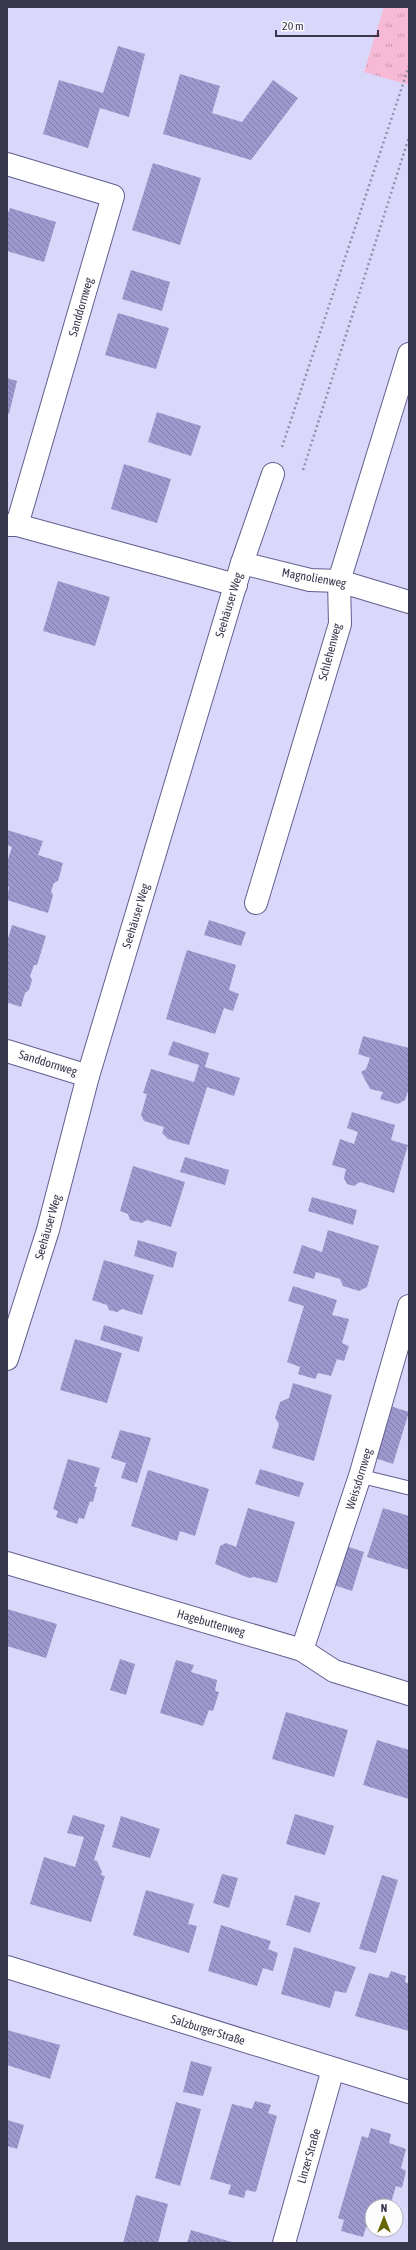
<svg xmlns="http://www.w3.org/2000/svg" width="416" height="2250" font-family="'Asap Condensed',sans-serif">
<defs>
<pattern id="grass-tufts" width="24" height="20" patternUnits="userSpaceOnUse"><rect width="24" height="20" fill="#f6b9d6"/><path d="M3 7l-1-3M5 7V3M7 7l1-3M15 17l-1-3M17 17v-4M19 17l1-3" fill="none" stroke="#c897b0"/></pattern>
<pattern id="building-back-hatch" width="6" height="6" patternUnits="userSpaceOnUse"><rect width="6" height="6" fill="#9d98cd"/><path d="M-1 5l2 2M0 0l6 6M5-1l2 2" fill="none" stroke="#817da9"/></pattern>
</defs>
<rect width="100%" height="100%" fill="#dad8fa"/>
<polygon fill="url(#grass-tufts)" points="384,7 409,7 409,85 364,72"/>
<g fill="url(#building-back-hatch)">
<polygon points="118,46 145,54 129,117 100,108 88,148 43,134 59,80 103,93"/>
<polygon points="180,74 220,86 212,113 242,122 273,80 298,98 251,160 163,134"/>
<polygon points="153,163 201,178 180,245 132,230"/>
<polygon points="10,208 56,222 44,262 7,251 7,216"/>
<polygon points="131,270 170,282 162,311 122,299"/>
<polygon points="118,313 169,328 156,369 105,355"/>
<polygon points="7,378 17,381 9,414 7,413"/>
<polygon points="157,412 201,426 191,456 148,442"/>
<polygon points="124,464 171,479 157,523 111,509"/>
<polygon points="58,581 110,597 95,646 43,631"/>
<polygon points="7,830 43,841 38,855 63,863 58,881 54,883 51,891 53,895 48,913 7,900 9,887 7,886 7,862 12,847 7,845"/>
<polygon points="209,920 246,932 241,946 204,935"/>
<polygon points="12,925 46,936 37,965 34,965 30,976 32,980 29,990 25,993 21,1007 9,1003 7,1004 7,942"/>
<polygon points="187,950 236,965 229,990 239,994 236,1002 233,1011 224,1008 215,1034 166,1019"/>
<polygon points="363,1036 409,1048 409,1088 405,1100 398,1104 380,1099 383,1092 370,1089 361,1072 366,1069 370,1058 358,1054"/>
<polygon points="173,1041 209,1053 205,1067 240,1078 234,1096 207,1087 189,1145 168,1139 162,1133 164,1127 144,1121 141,1115 147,1094 143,1093 151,1069 194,1082 199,1065 168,1055"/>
<polygon points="352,1112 395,1125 391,1140 408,1145 394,1193 360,1182 354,1186 347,1184 344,1178 346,1169 332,1165 340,1139 354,1144 358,1132 347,1128"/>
<polygon points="185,1157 229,1170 225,1185 180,1172"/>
<polygon points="133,1166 185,1182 171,1227 147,1220 142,1223 130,1220 128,1214 120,1211"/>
<polygon points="312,1197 357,1210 353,1225 308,1211"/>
<polygon points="328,1230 379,1246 367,1287 359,1291 343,1286 340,1279 316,1272 314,1279 293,1273 302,1245 322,1252"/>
<polygon points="138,1240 177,1252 173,1268 134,1256"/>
<polygon points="104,1260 154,1275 142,1315 122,1309 117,1312 109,1310 107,1305 92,1300"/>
<polygon points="293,1286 337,1300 332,1315 349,1319 342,1343 349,1346 344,1361 337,1359 331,1376 318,1373 315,1379 298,1374 300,1367 287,1362 304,1306 288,1301"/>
<polygon points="104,1325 143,1337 139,1352 100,1340"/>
<polygon points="75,1339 122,1353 107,1403 60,1390"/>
<polygon points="293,1383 332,1395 314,1461 272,1448 279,1424 275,1418 280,1402 289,1398"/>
<polygon points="390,1406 409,1412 393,1464 375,1458"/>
<polygon points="120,1430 151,1438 137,1483 121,1478 126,1463 111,1458"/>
<polygon points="68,1459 100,1468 94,1487 97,1487 93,1502 90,1501 84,1519 79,1518 77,1524 56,1517 58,1511 53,1509"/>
<polygon points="260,1469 304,1483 299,1497 255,1484"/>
<polygon points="148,1470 209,1489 195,1536 180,1531 177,1541 131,1526"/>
<polygon points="248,1508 295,1522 277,1583 254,1577 249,1578 215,1564 220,1546 226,1543 236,1547"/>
<polygon points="383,1508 409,1516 409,1570 367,1557"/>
<polygon points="346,1546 364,1552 352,1591 334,1585"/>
<polygon points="7,1609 57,1624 46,1658 7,1646"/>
<polygon points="120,1659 135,1664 126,1695 110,1690"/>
<polygon points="176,1660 194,1665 191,1672 217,1680 215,1691 219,1692 213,1711 209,1710 203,1726 160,1713"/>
<polygon points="286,1712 348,1730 334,1777 272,1759"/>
<polygon points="377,1740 409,1750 409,1799 363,1785"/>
<polygon points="295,1814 334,1826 325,1855 286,1844"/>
<polygon points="73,1815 105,1825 94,1860 97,1861 102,1872 101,1875 105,1876 91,1922 30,1904 44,1857 75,1867 84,1837 67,1833"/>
<polygon points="121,1816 160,1829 150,1858 112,1847"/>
<polygon points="222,1874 238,1878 229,1908 213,1903"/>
<polygon points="382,1875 398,1880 376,1953 359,1949"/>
<polygon points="146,1890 194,1904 188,1924 197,1926 189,1953 133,1935"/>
<polygon points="295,1895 320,1903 310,1933 286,1925"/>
<polygon points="221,1925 271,1941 268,1949 278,1953 273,1971 263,1968 257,1986 208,1971"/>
<polygon points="294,1947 356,1967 346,1993 335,1991 330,2008 281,1994"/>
<polygon points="391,1971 406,1976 405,1982 409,1984 409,2031 355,2016 369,1973 388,1978"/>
<polygon points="7,2030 60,2045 50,2079 7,2065"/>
<polygon points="191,2061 212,2067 203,2096 183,2092"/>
<polygon points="255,2101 271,2105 268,2113 277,2116 256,2192 246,2190 244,2198 228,2194 231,2185 210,2179 232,2104 252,2109"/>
<polygon points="176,2102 201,2109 180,2186 155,2178"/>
<polygon points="7,2120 24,2125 17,2149 7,2146"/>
<polygon points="371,2128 391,2134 389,2143 406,2149 401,2168 406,2171 402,2188 396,2186 390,2206 372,2206 372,2229 366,2227 363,2237 341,2231 344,2220 338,2218 362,2136 368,2138"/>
<polygon points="136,2195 168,2204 158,2243 123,2243"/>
<polygon points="191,2230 235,2243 187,2243"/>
</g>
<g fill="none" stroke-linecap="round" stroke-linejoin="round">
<defs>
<polyline id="lane" points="360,1476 409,1488"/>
<g id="street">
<polyline points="7,164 113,196 17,525"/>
<polyline points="7,525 17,525 236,585"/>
<polyline points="242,563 310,580 339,581 409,602"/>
<polyline points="256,903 340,624 339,581 409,354"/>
<polyline points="7,1051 88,1076"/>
<polyline points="7,1359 48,1230 88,1076 242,563 273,474"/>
<polyline points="7,1563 302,1650 334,1671 409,1694"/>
<polyline points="302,1650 360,1476 409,1306"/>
<polyline points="7,1967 409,2092"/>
<polyline points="284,2243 333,2069"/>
</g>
</defs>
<use href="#lane" stroke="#645e8f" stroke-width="15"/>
<use href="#street" stroke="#645e8f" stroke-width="24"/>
<g stroke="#918fac" stroke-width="2.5" stroke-dasharray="2 3" stroke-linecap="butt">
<polyline points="282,447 409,66"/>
<polyline points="303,470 409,137"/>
</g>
<use href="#lane" stroke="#fff" stroke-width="13"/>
<use href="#street" stroke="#fff" stroke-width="22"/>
</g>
<g text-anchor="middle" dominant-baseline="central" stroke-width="3" stroke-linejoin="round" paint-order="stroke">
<g font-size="12" fill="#39374d" stroke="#fdfdfd">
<text transform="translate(81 307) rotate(-74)">Sanddornweg</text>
<text transform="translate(314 578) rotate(10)">Magnolienweg</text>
<text transform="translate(229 605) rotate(-73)">Seehäuser Weg</text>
<text transform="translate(330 652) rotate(-75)">Schlehenweg</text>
<text transform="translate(136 916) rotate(-73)">Seehäuser Weg</text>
<text transform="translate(48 1063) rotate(17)">Sanddornweg</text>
<text transform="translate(48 1227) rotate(-74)">Seehäuser Weg</text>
<text transform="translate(359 1479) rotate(-73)">Weissdornweg</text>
<text transform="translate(211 1623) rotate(16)">Hagebuttenweg</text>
<text transform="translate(208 2030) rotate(17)">Salzburger Straße</text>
<text transform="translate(309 2156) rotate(-74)">Linzer Straße</text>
</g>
</g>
<rect width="416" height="2250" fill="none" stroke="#39374d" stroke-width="16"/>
<g transform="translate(384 2218)"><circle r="19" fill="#fdfdfd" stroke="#afaeb7"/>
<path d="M0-3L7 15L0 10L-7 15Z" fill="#686600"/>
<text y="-6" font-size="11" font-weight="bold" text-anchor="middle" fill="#39374d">N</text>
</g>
<path d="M276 30v6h102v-6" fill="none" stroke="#39374d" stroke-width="2"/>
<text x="282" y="30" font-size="12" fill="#39374d" stroke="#fdfdfd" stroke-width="3" paint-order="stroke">20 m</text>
</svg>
